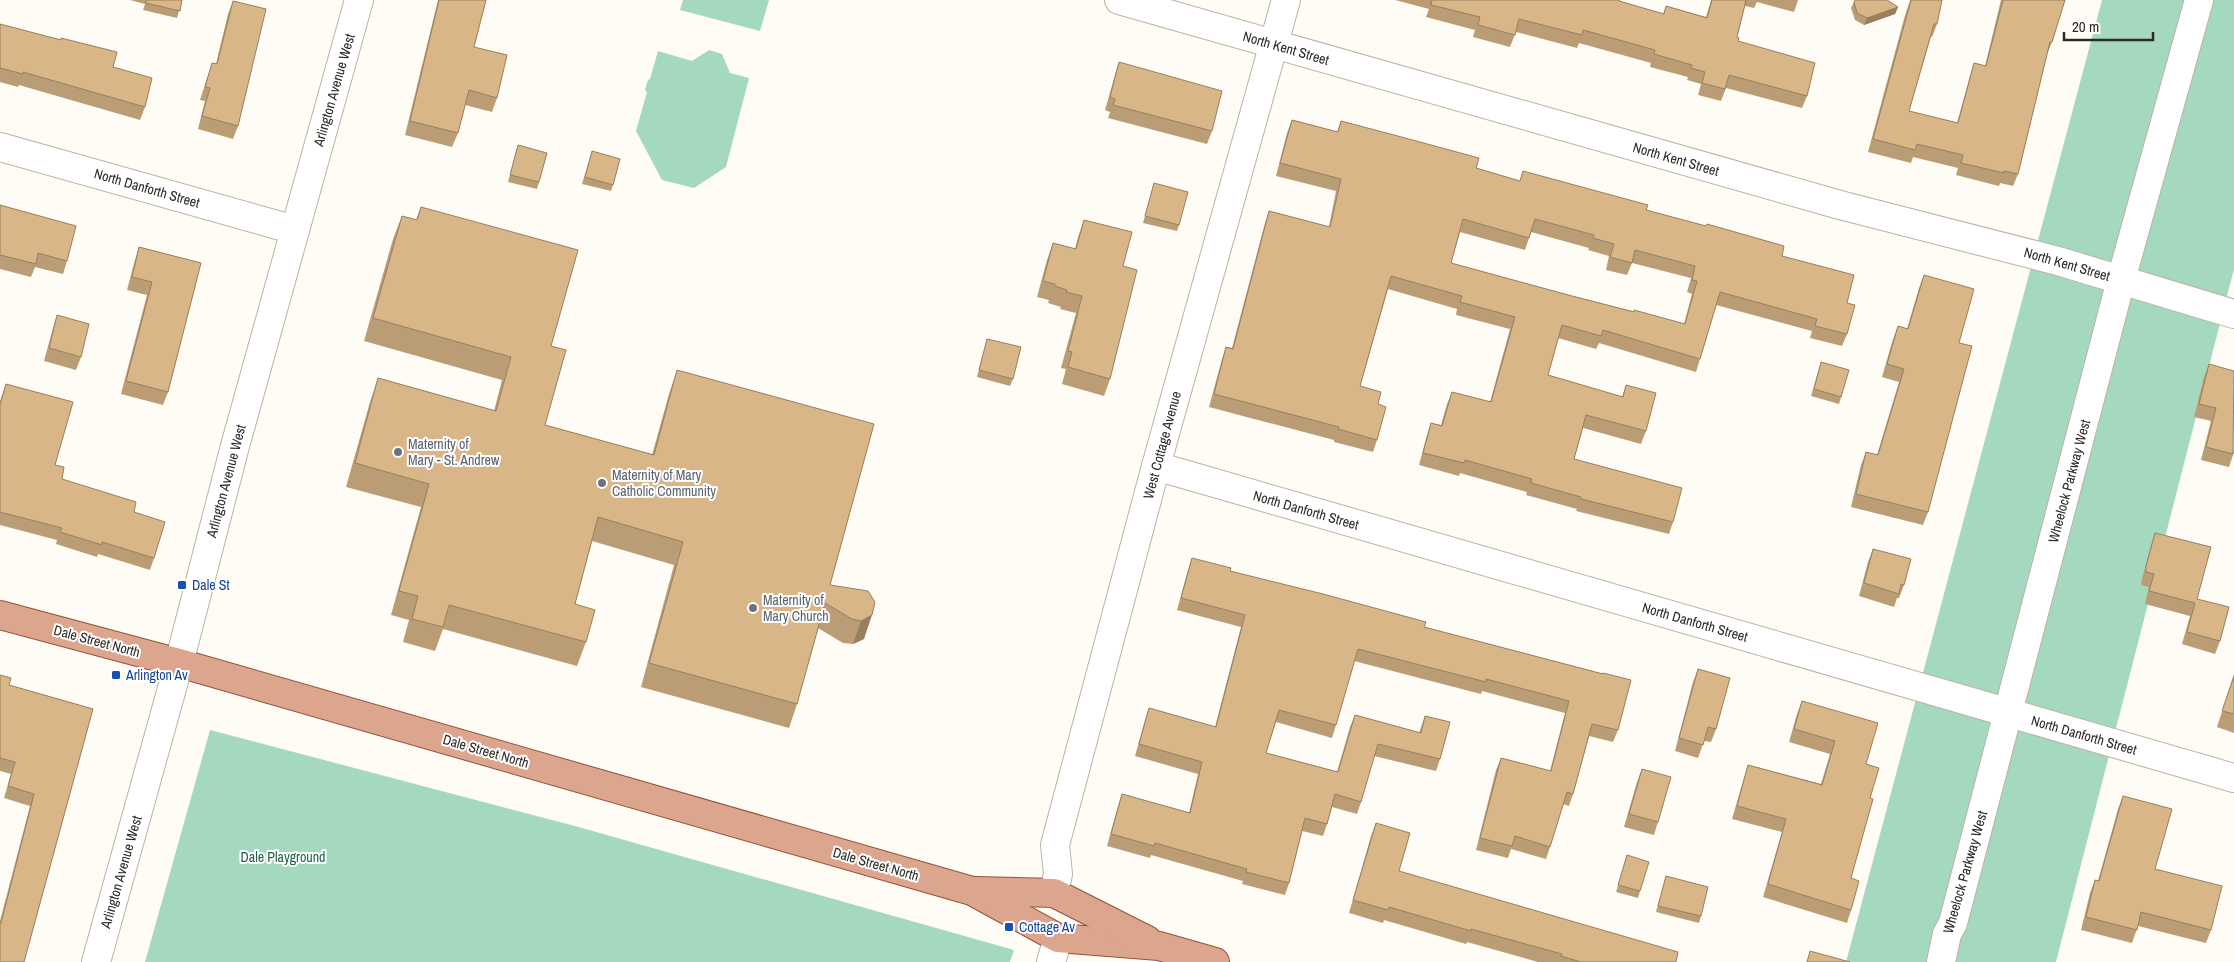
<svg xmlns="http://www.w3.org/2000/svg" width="2234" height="962" font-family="'Archivo Narrow',sans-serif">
<rect width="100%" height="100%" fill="#fffbf5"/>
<g fill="#a4d9c0">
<polygon points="683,0 769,0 760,31 680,10"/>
<polygon points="2102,0 2234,0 2234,269 2056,962 1846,962"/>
<polygon points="709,50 722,54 730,73 749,78 726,167 694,188 662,180 636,131 647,92 645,90 648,80 650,79 658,51 692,61"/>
<polygon points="210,730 575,826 1014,950 1010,962 145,962"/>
</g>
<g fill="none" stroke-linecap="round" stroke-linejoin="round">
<defs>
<g id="minor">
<polyline points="1119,0 1840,205 2058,261 2234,314"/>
<polyline points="0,147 295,230"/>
<polyline points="1156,466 2234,778"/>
<polyline points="1054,893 1058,874 1055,845 1156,466 1286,0"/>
<polyline points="96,962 179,663 235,446 359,0"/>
<polyline points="1051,962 1058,938"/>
<polyline points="1941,962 1947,934 1953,923 2121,280 2199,0"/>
</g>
<g id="major">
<polyline points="0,615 179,663 972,891 1058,938 1159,946 1215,962"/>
<polyline points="976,891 1054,893 1147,940"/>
</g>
</defs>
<use href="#minor" stroke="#bcb2a6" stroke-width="30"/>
<use href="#major" stroke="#905338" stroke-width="30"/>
<use href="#minor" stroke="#fff" stroke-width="28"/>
<use href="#major" stroke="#dca68e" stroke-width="28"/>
</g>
<g fill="#ba9d75" fill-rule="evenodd">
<polygon points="130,0 182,0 177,18 143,10 145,4"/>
<polygon points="438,0 486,0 474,47 497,98 492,112 465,105 458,133 452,147 405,135"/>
<polygon points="1395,0 1620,0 1619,1 1663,14 1666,6 1706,17 1711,0 1798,0 1794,12 1757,2 1754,8 1745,6 1737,37 1738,41 1807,96 1802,108 1726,88 1721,101 1698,95 1701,84 1687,80 1688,77 1650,67 1651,63 1579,43 1577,48 1516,32 1510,47 1473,37 1475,30 1426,17 1429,9"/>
<polygon points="1910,0 1942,0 1937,24 1932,37 1931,36 1909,111 1957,123 1970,76 1974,63 1985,66 2001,0 1999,0 2065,0 2052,42 2047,54 2018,174 2013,186 2000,183 1999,186 1956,175 1958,168 1913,157 1911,163 1868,152 1904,19"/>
<polygon points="233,1 238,126 233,139 198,129 205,101 200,100 212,63 216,64 228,14"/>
<polygon points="1854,2 1898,7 1895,14 1864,25 1855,20 1851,8"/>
<polygon points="0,24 113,67 145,107 140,120 19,85 18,87 0,82"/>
<polygon points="1119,62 1212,131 1207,144 1108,118 1110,112 1105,110 1115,75"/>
<path d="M1292 120 1337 132 1341 121 1476 168 1520 181 1523 171 1646 210 1782 256 1847 303V334L1842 346 1810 338 1812 331 1716 305 1696 372 1599 343 1596 349 1558 338 1548 375 1622 397 1626 385 1646 431 1641 444 1583 428 1574 459 1673 522 1669 534 1576 511 1577 509 1526 495 1527 492 1460 473 1459 476 1419 465 1427 435 1431 423 1441 425 1447 404 1452 392 1490 402 1510 329 1456 315 1457 309 1388 289 1360 386 1378 404 1377 440 1373 452 1334 442V440L1209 407 1222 359 1226 347 1232 348 1265 223 1269 211 1329 227 1336 191 1276 176 1287 133ZM1460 232 1525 250 1531 232 1589 248 1588 250 1609 256 1606 270 1627 275 1632 263 1691 278 1687 292 1692 294 1684 324 1572 296 1451 263Z"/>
<polygon points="518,145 539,182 537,189 508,182"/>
<polygon points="592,151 613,185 611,191 582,184"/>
<polygon points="1154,183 1179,225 1177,231 1143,223"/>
<polygon points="0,205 67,261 63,274 35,267 31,277 0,269"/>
<polygon points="421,207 551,346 545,425 652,455 669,394 677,370 830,585 868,591 864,639 853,644 843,643 818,628 797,704 789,728 641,687 674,565 592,541 575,604 586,642 577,666 443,629 435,651 403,642 409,620 391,615 421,507 346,487 370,402 378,378 494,411 502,380 364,341 393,239 402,216 416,220"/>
<polygon points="1084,220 1123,266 1110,379 1104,396 1062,384 1066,369 1061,368 1076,313 1060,309 1061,307 1048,303 1049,300 1037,297 1047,260 1053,243 1075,249 1078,237"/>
<polygon points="139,247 201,263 168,392 163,405 121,394 147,295 127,290 135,260"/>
<polygon points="1924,275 1959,343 1928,512 1923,525 1851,507 1861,465 1866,452 1877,455 1899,382 1882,377 1893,339 1898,326 1907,329 1919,288"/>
<polygon points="57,315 81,357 76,370 44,361 53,328"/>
<polygon points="987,339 1013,379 1010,386 977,377"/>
<polygon points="1821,362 1841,397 1839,404 1811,396"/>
<polygon points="2209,364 2234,452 2229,467 2201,460 2211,421 2194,417 2204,377"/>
<polygon points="6,384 55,465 62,479 134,512 154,558 150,570 98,554 97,557 56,544 57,540 0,525 0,401"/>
<polygon points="2155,533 2197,599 2220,641 2215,654 2182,644 2190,616 2145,604 2149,587 2141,585 2142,579 2151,546"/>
<polygon points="1873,549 1904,585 1899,598 1897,598 1894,607 1859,596 1868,562"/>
<polygon points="1192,558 1230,571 1424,627 1603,674 1618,730 1613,742 1589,736 1573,794 1569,806 1563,804 1550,847 1546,859 1511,849 1508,858 1476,850 1496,770 1501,758 1550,771 1565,713 1482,691 1481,694 1354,661 1336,725 1332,738 1276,722 1266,753 1337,772 1350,727 1355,715 1419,733 1425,716 1440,759 1436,771 1374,756 1361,802 1357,814 1332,807 1327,824 1323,836 1302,831 1289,883 1285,895 1242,884 1243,881 1151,855 1150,858 1107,846 1118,806 1122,794 1189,813 1198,774 1135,756 1145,720 1149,708 1215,727 1241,627 1177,610 1188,570"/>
<polygon points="1698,669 1716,729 1711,742 1704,741 1698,758 1675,751 1693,682"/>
<polygon points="2234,674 2234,733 2217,727"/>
<polygon points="0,675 9,685 93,709 0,962 0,921 30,806 4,798 11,774 0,771"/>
<polygon points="1802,701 1866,764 1870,798 1851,878 1851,910 1847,923 1763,897 1782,832 1732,819 1744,778 1748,765 1821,784 1830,754 1789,742 1797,714"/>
<polygon points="1642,769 1658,822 1654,835 1624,827 1637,782"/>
<polygon points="2123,796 2155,869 2211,930 2206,943 2138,926 2132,943 2081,930 2090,893 2095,880 2098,881 2118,809"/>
<polygon points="1376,823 1399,871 1676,962 1538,962 1467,942 1466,944 1384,920 1383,923 1349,913 1371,836"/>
<polygon points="1627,855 1640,891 1638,898 1616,892"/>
<polygon points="1666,876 1701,916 1699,923 1656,912"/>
</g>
<g fill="#977f5f">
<polygon points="1898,7 1895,14 1864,25 1867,18"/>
<polygon points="872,615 864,639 853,644 861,621"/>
</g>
<g fill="#d8b688" stroke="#977f5f" fill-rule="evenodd">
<polygon points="146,0 182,0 180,11 146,3"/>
<polygon points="439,0 486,0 474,47 507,55 497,98 469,90 458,133 410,121"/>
<polygon points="1432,0 1620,0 1619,1 1664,14 1666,6 1707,18 1712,0 1746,0 1737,37 1739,38 1738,41 1815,63 1807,96 1729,75 1725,89 1702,83 1705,72 1691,68 1692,65 1654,54 1655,50 1583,30 1582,35 1519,19 1515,35 1478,25 1480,17 1431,5"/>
<polygon points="1855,0 1887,0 1898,7 1867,18 1857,13 1854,2"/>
<polygon points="1911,0 1942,0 1937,24 1934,24 1909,111 1958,123 1974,63 1986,66 2003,0 2065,0 2052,42 2050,42 2018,174 2004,171 2004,173 1961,163 1963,155 1917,144 1915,150 1873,139"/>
<polygon points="233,1 266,9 238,126 202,116 210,88 205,87 212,63 217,64"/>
<polygon points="0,24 61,40 61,38 117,52 113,67 152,78 145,107 23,72 23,74 0,68"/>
<polygon points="1119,62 1222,91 1212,131 1113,105 1115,99 1110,97"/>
<path d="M1292 120 1338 132 1341 121 1394 135 1479 158 1476 168 1520 181 1523 171 1648 205 1646 210 1706 226 1707 224 1784 246 1782 256 1854 275 1847 303 1855 305 1847 334 1815 326 1817 319 1720 292 1700 359 1603 330 1601 336 1562 325 1548 375 1623 397 1626 385 1656 393 1646 431 1586 415 1574 459 1682 488 1673 522 1581 499V497L1531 483 1532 479 1465 460 1464 463 1423 453 1431 423 1442 426 1452 392 1491 402 1515 317 1460 302 1462 296 1391 276 1360 386 1381 392 1378 404 1386 407 1377 440 1338 429 1339 427 1214 394 1226 347 1233 349 1269 211 1330 227 1341 179 1280 163ZM1463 219 1529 238 1535 219 1594 235 1593 238 1614 244 1610 257 1632 263 1635 250 1695 266 1692 280 1697 281 1685 324 1634 310V312L1572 296 1451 263Z"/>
<polygon points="518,145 547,153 539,182 510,175"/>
<polygon points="592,151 620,159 613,185 585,177"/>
<polygon points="1154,183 1188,192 1179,225 1145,216"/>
<polygon points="0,205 76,226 67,261 38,253 36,264 0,255"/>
<polygon points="421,207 578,250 551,346 566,350 545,425 654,455 677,370 874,424 830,585 868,591 875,602 872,615 861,621 852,619 825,603 797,704 649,663 683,542 598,517 575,604 595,610 586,642 449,605 443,627 412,619 418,596 399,591 429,484 355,463 378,378 496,411 511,357 373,318 402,216 417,220"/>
<polygon points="1084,220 1132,232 1123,266 1137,270 1110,379 1068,367 1072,352 1068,351 1082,296 1066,292 1067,290 1055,286 1055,284 1043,281 1053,243 1076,249"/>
<polygon points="139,247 201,263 168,392 126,381 152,282 132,277"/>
<polygon points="1924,275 1974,289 1959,343 1972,346 1928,512 1856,494 1866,452 1878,455 1904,369 1887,364 1898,326 1908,329"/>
<polygon points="57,315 89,324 81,357 49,348"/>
<polygon points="987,339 1021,347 1013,379 979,370"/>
<polygon points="1821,362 1849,370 1841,397 1814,389"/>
<polygon points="2209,364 2234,371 2233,454 2206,447 2216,408 2199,404"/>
<polygon points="6,384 73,402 55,465 64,467 62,479 136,502 134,512 165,522 154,558 102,542 102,545 60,532 62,528 0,512 0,405"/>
<polygon points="2155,533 2211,547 2197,599 2229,607 2220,641 2187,632 2195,603 2149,591 2154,574 2146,572 2146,566"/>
<polygon points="1873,549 1911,559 1904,585 1901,584 1899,594 1864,583"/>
<polygon points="1192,558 1231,568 1230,571 1323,594 1426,622 1424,627 1603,674 1603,673 1631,680 1618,730 1592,724 1573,794 1567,792 1550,847 1515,836 1512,846 1480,838 1501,758 1551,771 1569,701 1486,679 1486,682 1358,649 1336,725 1279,710 1266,753 1338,772 1355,715 1421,733 1425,716 1450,722 1440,759 1378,744 1361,802 1335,794 1327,824 1305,818 1289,883 1246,872 1247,869 1155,843 1154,846 1111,834 1122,794 1190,813 1202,762 1139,744 1149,708 1216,727 1245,615 1181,598"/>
<polygon points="1698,669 1730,678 1716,729 1708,727 1703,745 1679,738"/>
<polygon points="0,675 11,678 9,685 93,709 24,962 0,962 0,923 1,923 34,794 8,786 15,762 0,758"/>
<polygon points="2234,676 2234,714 2222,711"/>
<polygon points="1802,701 1878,723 1866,764 1879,768 1870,798 1873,799 1851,878 1859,881 1851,910 1768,884 1786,819 1737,806 1748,765 1822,785 1835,741 1794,729"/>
<polygon points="1642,769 1671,777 1658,822 1629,814"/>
<polygon points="2123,796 2172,809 2155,869 2222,886 2211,930 2141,912 2137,930 2086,917 2095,880 2099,881"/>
<polygon points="1376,823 1410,833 1399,871 1678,952 1676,962 1581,962 1561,956 1562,954 1471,929 1471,931 1389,907 1388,910 1353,900"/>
<polygon points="1627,855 1649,862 1640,891 1618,885"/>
<polygon points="1666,876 1708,887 1701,916 1658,906"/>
<polygon points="1810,951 1850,962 1807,962"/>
</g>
<g fill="#6b7280" stroke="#fff" stroke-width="2">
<circle cx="398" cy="452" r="5"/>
<circle cx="602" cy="483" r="5"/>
<circle cx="753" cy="608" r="5"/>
</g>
<g fill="#1a4fb4" stroke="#fff" stroke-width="2">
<rect x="177" y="580" width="10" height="10" rx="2.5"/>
<rect x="111" y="670" width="10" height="10" rx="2.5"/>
<rect x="1004" y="922" width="10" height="10" rx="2.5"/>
</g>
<g text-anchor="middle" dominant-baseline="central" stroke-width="4" stroke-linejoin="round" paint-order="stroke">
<g font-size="14" fill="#2d2924" stroke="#fff">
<text transform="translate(1286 48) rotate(16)">North Kent Street</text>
<text transform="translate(334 90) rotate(-74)">Arlington Avenue West</text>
<text transform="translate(1676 159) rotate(16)">North Kent Street</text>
<text transform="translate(147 188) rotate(16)">North Danforth Street</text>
<text transform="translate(2067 264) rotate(16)">North Kent Street</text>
<text transform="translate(1162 445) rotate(-75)">West Cottage Avenue</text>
<text transform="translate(226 481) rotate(-75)">Arlington Avenue West</text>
<text transform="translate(2069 481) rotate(-75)">Wheelock Parkway West</text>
<text transform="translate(1306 510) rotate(16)">North Danforth Street</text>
<text transform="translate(1695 622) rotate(16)">North Danforth Street</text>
<text transform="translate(97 641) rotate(15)">Dale Street North</text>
<text transform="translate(2084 735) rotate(16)">North Danforth Street</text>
<text transform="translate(486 751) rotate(16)">Dale Street North</text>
<text transform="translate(876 864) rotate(16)">Dale Street North</text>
<text transform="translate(121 872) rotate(-74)">Arlington Avenue West</text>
<text transform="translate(1965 872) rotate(-74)">Wheelock Parkway West</text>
</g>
<g font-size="14" fill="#5b616d" stroke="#fff" text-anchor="start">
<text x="408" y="444">Maternity of<tspan x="408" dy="16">Mary - St. Andrew</tspan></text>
<text x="612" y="475">Maternity of Mary<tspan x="612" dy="16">Catholic Community</tspan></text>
<text x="763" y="600">Maternity of<tspan x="763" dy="16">Mary Church</tspan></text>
</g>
<g font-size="14" fill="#164399" stroke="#fff" text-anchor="start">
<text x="192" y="585">Dale St</text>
<text x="126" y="675">Arlington Av</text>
<text x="1019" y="927">Cottage Av</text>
</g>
<g font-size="14" fill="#1d6349" stroke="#fff">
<text x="283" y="857">Dale Playground</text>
</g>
</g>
<path d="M2064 32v8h89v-8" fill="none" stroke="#2d2924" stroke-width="2.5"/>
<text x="2072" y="32" font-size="15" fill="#2d2924" stroke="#ffffff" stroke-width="4" paint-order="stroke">20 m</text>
</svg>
